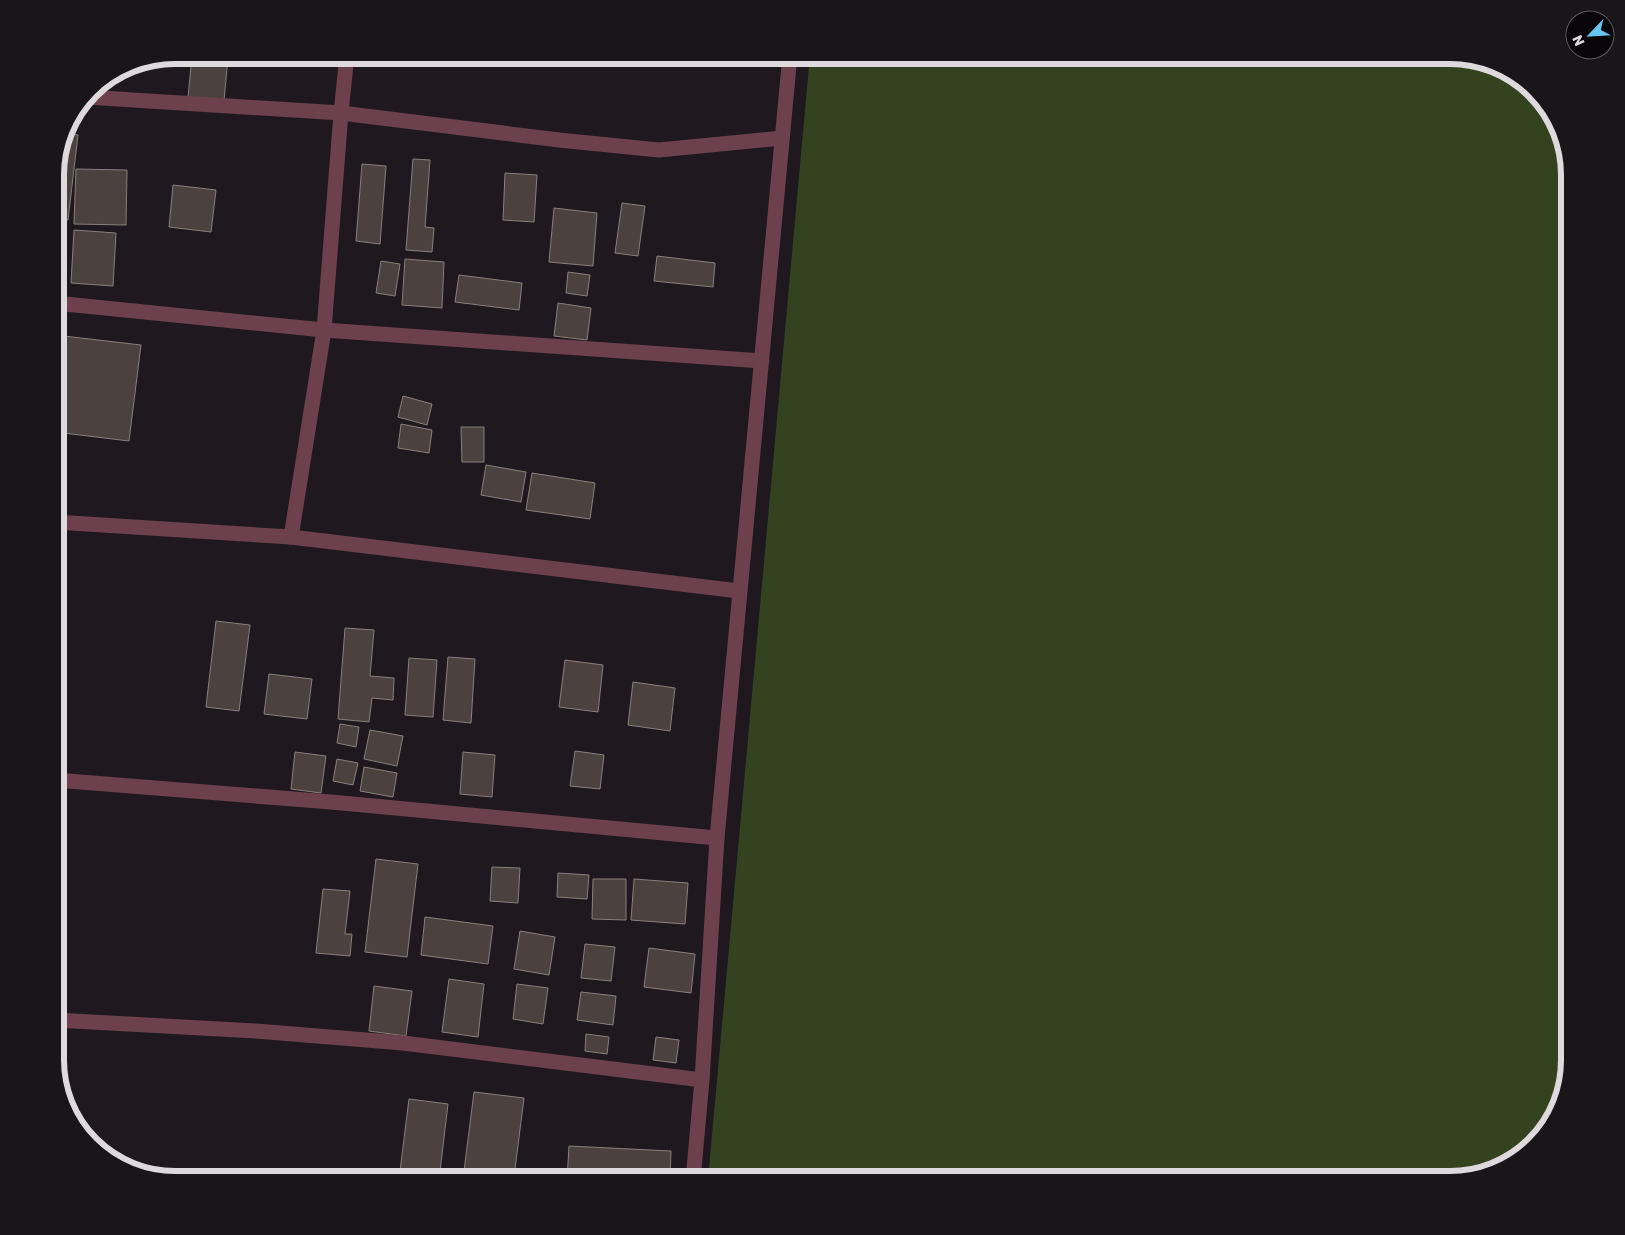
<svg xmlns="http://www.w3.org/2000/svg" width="1625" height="1235" font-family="Rubik,sans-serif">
<rect width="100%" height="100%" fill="#1f191f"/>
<polygon fill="#34431f" points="810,55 1451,55 1489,61 1523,80 1558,121 1570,174 1570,1061 1564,1099 1545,1133 1503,1168 1450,1180 708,1180"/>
<g fill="#4b413e" stroke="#8a7f7b">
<polygon points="192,55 228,57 224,101 188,98"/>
<polygon points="64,133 78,135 68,220 55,218 55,166"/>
<polygon points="413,159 430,160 425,227 434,228 432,252 406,250"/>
<polygon points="362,164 386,166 380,244 356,241"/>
<polygon points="76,169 127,170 126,225 74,224"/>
<polygon points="505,173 537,175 534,222 503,220"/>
<polygon points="173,185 216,190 211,232 169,227"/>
<polygon points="622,203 645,206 638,256 615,253"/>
<polygon points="554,208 597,213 593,266 549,262"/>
<polygon points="74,230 116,233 113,286 71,283"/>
<polygon points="657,256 715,263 713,287 654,281"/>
<polygon points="405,259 444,262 442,308 402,305"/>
<polygon points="381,261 400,264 395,296 376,293"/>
<polygon points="568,272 590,275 587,296 566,293"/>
<polygon points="459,275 522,283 519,310 455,302"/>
<polygon points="558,303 591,308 587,340 554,336"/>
<polygon points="55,335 141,345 129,441 55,432"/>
<polygon points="403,396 432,404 427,425 398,417"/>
<polygon points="401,424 432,430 429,453 398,448"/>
<polygon points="461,427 484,427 484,462 462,462"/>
<polygon points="486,465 526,472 521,502 481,495"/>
<polygon points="532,473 595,483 590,519 526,510"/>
<polygon points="216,621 250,625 239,711 206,707"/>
<polygon points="345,628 374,630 370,676 394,678 393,700 372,698 369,722 338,719"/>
<polygon points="448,657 475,659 471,723 443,720"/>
<polygon points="409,658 437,660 433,717 405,715"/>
<polygon points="565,660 603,665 598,712 559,707"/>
<polygon points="269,674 312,679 307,719 264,714"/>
<polygon points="633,682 675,688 670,731 628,725"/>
<polygon points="340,724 359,727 356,747 337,743"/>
<polygon points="370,730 403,736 397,766 364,759"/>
<polygon points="575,751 604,755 600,789 570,786"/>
<polygon points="295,752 326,756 321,793 291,789"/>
<polygon points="463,752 495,755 492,797 460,794"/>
<polygon points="337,759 358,763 353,785 333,781"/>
<polygon points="364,767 397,773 393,797 360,791"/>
<polygon points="376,859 418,864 407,957 365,952"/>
<polygon points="492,867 520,868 518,903 490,901"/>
<polygon points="558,873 589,875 587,899 557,897"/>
<polygon points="593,879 626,879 626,920 592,919"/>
<polygon points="634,879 688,883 685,924 631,920"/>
<polygon points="323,889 350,891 345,934 352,934 350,956 316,953"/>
<polygon points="425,917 493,926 488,964 421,955"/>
<polygon points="520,931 555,937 549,975 514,969"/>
<polygon points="585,944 615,947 611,981 581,978"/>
<polygon points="649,948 695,954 691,993 644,987"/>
<polygon points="449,979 484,984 478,1037 442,1032"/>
<polygon points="517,984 548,988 543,1024 513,1019"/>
<polygon points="374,986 412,991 406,1036 369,1031"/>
<polygon points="581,992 616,996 613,1025 577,1020"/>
<polygon points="586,1034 609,1037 607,1054 585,1051"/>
<polygon points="656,1037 679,1040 676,1063 653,1060"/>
<polygon points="474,1092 524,1098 514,1177 464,1171"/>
<polygon points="409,1099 448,1104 439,1180 399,1179"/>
<polygon points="569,1146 671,1151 670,1180 567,1180"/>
</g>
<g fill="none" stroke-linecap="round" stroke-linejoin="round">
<g stroke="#6c404d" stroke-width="15">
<polyline points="86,97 341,113 559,140 659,150 782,138"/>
<polyline points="55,303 324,330 762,361"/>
<polyline points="55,522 291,537 739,591"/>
<polyline points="291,537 324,330 341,113 347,55"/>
<polyline points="55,780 331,802 717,838"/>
<polyline points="55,1020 256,1031 403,1043 702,1080"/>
<polyline points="693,1180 702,1080 717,838 790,55"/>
</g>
</g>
<path d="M0 0H1625V1235H0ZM175 64H1450A111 111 0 0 1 1561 175V1060A111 111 0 0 1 1450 1171H175A111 111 0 0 1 64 1060V175A111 111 0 0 1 175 64Z" fill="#181618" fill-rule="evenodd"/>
<path fill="none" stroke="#ded9dd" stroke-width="6" d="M175 64H1450A111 111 0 0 1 1561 175V1060A111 111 0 0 1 1450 1171H175A111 111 0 0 1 64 1060V175A111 111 0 0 1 175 64Z"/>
<g transform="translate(1590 35) rotate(245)"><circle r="24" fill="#070507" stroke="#5d5a5d"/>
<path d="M0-4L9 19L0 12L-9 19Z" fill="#64c5ee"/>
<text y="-8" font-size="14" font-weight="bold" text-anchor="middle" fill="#ded9dd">N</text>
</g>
</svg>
